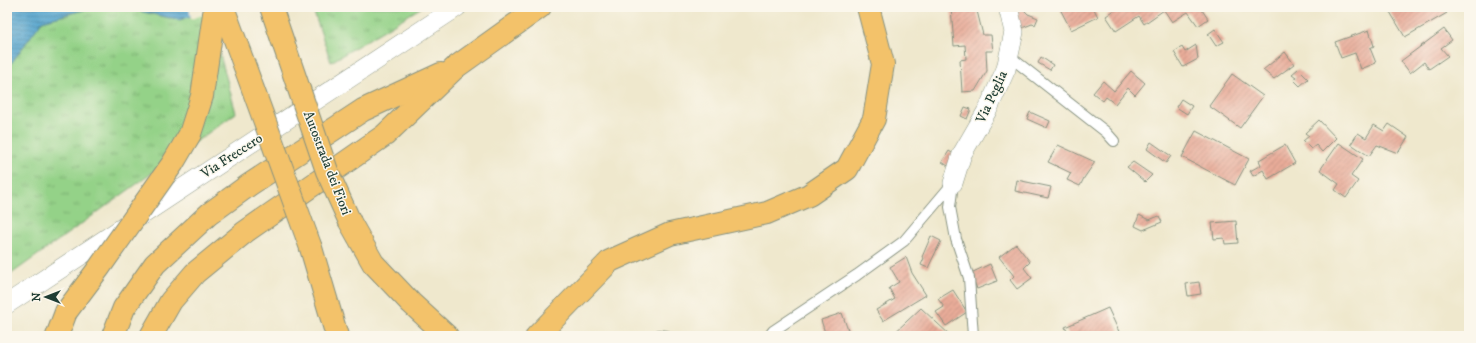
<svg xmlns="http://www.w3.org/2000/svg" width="1476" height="343" font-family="'IM FELL DW Pica',serif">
<defs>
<pattern id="grass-tufts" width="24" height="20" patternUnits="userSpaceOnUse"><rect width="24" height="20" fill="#94d288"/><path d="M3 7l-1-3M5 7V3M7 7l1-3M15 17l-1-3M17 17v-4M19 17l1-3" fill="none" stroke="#78ac70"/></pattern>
<pattern id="water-rules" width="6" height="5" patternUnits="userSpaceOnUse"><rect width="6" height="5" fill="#54a4ce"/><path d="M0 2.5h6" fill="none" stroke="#4587a8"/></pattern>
<pattern id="building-hatch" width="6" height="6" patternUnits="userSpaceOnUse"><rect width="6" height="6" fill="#e9ac99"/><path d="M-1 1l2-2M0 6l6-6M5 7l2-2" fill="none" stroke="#bc8d7e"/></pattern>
</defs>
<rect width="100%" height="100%" fill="#fbf7ec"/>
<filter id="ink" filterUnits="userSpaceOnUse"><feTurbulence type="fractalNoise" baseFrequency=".025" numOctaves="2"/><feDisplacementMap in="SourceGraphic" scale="8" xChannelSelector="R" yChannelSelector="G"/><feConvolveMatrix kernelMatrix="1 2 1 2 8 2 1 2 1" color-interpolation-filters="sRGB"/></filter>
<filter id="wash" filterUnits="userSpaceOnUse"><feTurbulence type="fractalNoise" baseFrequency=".012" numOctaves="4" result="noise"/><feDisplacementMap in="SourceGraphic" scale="16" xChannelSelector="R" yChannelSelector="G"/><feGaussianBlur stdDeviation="0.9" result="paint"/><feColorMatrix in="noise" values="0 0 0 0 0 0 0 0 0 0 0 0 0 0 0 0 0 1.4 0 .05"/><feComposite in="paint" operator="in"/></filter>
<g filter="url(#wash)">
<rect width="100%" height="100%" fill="#efe8cd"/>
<g fill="url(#grass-tufts)" stroke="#5a885e">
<polygon points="94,7 122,7 179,20 208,11 236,113 7,277 7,69 42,21"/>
<polygon points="312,7 422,7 331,62"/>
</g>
<g fill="url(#water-rules)" stroke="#3a7081">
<polygon points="7,7 94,7 42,21 7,69"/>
<polygon points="122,7 220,7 179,20"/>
</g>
<polygon fill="#efe8cd" points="189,7 222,7 220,9 191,19"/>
<g id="blocks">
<g fill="url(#building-hatch)">
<polygon points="951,7 976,7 983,35 991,35 993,51 986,51 987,71 975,91 962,92 960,60 966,59 965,45 954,46"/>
<polygon points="1059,7 1093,7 1098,17 1071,30"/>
<polygon points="1119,7 1128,7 1129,8 1131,7 1200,7 1208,19 1198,26 1188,12 1172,22 1164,10 1144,24 1139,16 1116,31 1106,16"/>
<polygon points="1387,7 1443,7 1447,13 1405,37"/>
<polygon points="1023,9 1028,14 1038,18 1035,25 1032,24 1017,30 1016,12"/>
<polygon points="1215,29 1224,42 1216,46 1208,34"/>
<polygon points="1444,29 1452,40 1441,48 1448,56 1429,69 1424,62 1410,73 1401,61"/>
<polygon points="1369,30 1374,46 1370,48 1376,63 1361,69 1355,53 1341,58 1335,42"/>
<polygon points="1196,45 1198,59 1183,67 1174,52 1182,47 1185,52"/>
<polygon points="1285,52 1294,64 1274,79 1263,70"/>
<polygon points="1041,57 1053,65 1050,70 1038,63"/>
<polygon points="1298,69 1308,79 1300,86 1294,80 1296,77 1292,74"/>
<polygon points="1131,71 1145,83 1135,95 1128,88 1115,104 1106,97 1103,101 1093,93 1103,81 1114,91"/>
<polygon points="1232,74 1263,96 1240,128 1209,106"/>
<polygon points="1181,99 1192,106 1187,114 1176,107"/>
<polygon points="965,107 971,109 967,119 961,116"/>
<polygon points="1030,112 1050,121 1047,128 1027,119"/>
<polygon points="1319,120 1336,138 1322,152 1316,145 1311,149 1303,141 1309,136 1305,133"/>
<polygon points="1389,124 1408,137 1398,153 1377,145 1369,156 1351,144 1358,133 1366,138 1374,125 1384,131"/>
<polygon points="1196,131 1249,159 1235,185 1182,157"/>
<polygon points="1151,142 1171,156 1166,163 1147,149"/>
<polygon points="1339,143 1363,159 1351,176 1358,181 1346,198 1335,190 1339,184 1320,170"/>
<polygon points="1058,145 1095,162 1084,178 1080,186 1067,180 1071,173 1048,162"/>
<polygon points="1285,145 1295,163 1268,179 1263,170 1253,176 1250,171 1261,165 1259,160"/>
<polygon points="949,151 955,155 948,166 942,162"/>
<polygon points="1133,162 1152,175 1145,182 1127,167"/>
<polygon points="1017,180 1051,187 1048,198 1015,191"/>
<polygon points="1139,215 1149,220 1159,216 1162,222 1143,230 1135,226"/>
<polygon points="1236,221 1238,243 1225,244 1224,238 1214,239 1212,223"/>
<polygon points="931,236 941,241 928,268 921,265 924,258 922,257"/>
<polygon points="1016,244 1030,262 1024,268 1032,278 1017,289 1010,280 1014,276 999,257"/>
<polygon points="906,257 912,273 926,295 883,321 876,310 895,299 889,288 899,282 890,267"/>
<polygon points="990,264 997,281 977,289 971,273"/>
<polygon points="1199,282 1201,294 1188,296 1186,284"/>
<polygon points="953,290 967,312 946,326 936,312 944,307 938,299"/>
<polygon points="921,308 951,336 891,336"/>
<polygon points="1108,308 1121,336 1069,336 1065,327"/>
<polygon points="842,313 850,336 826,336 821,320"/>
</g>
</g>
</g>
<g filter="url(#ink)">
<use href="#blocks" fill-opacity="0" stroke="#879280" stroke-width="1"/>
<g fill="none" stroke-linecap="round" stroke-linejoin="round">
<defs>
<g id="lane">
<polyline points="1009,56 1106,132 1114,141"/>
<polyline points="953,183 950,207 956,239 969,278 973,336"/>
<polyline points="657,336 659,335 667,336"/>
<polyline points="769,336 773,331 857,275 904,241 953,183"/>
</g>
<g id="street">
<polyline points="953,183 962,154 988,109 1006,69 1014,32 1008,7"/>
<polyline points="7,304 457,7"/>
</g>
<g id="highway">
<polyline points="350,222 373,263 411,303 447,336"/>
<polyline points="311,248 337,336"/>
<polyline points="57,336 66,312"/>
<polyline points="113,336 124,308 155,264 209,214 249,185 363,110 441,74"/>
<polyline points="151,336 171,301 195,273 245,232 385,135 456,67 540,7"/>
<polyline points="537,336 610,261 670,234 767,213 809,195 847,169 874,119 883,64 868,7"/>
</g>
</defs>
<use href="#lane" stroke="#879280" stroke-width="12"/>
<use href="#street" stroke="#879280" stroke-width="20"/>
<use href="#highway" stroke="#879280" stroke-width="24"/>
<use href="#lane" stroke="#fff" stroke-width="10"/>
<use href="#street" stroke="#fff" stroke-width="19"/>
<use href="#highway" stroke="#f3c26a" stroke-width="22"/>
<defs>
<g id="highway-bridge">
<polyline points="223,7 311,248"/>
<polyline points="271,7 327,171 350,222"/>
<polyline points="66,312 99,268 173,163 190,134 202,96 215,7"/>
</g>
</defs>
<use href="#highway-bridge" stroke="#879280" stroke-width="24" stroke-linecap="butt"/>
<use href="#highway-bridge" stroke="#f3c26a" stroke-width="22"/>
</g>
</g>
<g text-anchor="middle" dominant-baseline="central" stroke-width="3" stroke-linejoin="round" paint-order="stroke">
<g font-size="14" fill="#1f3d34" stroke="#fbf7ec">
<text transform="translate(992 97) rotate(-65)">Via Peglia</text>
<text transform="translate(232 156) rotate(-33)">Via Freccero</text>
<text transform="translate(327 163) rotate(69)">Autostrada dei Fiori</text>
</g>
</g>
<rect width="1476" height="343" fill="none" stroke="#fbf7ec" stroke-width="24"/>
<g transform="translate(46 297) rotate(270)" stroke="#fbf7ec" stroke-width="3" paint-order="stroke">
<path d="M0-3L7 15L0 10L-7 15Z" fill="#1f3d34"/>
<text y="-6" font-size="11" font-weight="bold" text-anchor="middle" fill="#1f3d34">N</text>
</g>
</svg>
